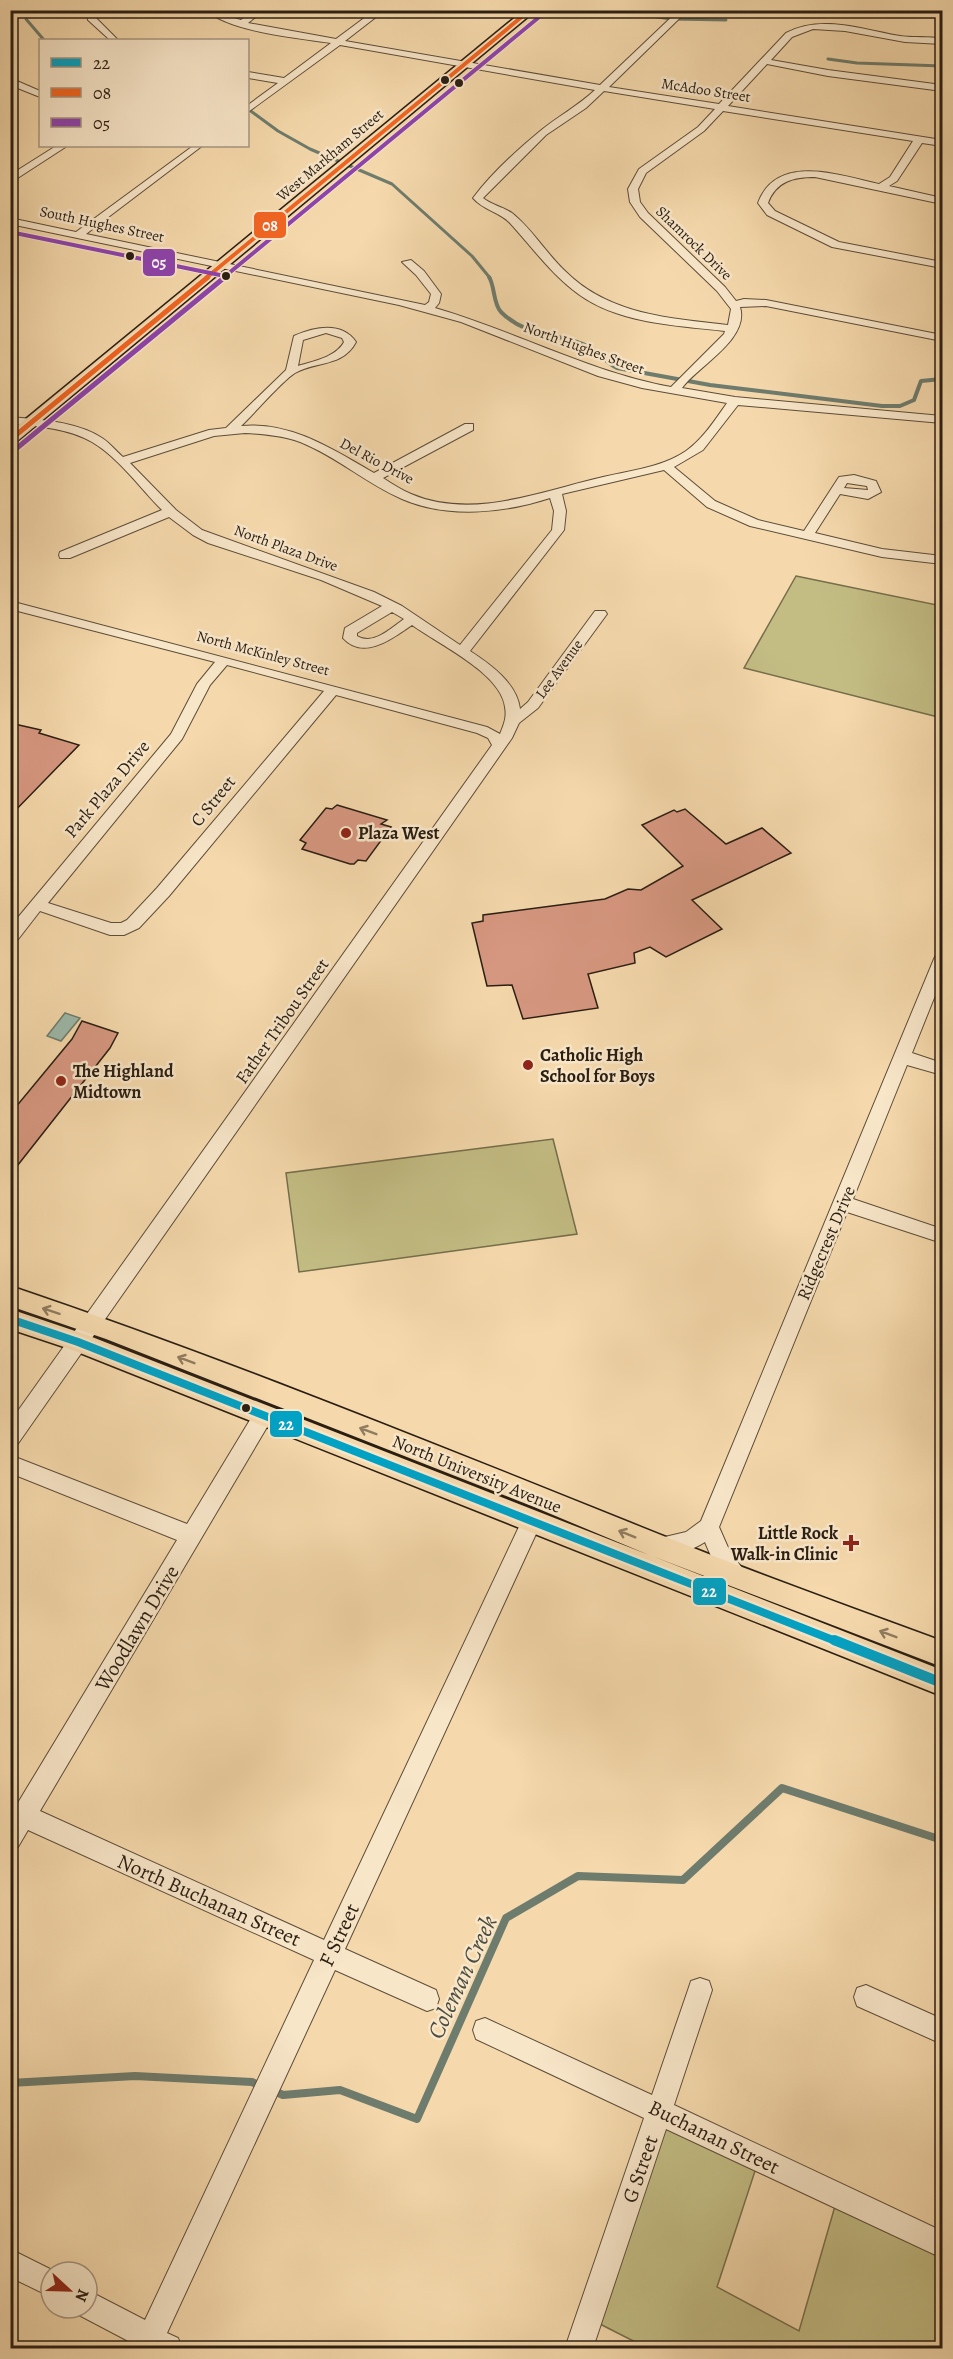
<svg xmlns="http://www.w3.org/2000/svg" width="953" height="2359" font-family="Alegreya,serif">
<rect width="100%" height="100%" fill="#f5d9ac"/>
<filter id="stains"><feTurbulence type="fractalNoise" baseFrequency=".00333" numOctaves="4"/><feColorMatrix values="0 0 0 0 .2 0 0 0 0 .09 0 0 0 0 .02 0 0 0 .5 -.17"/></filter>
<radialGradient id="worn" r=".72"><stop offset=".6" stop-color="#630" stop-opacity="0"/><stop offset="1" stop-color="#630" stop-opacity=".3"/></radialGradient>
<g fill="#c3bd84" stroke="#766e4c" stroke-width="1.5">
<polygon points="796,576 942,606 942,718 744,668"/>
<polygon points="553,1139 577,1234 299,1272 286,1173"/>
<polygon points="666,2123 756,2168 717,2287 799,2331 835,2206 942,2256 942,2348 647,2348 600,2324"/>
</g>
<polygon fill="#9cbaab" stroke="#6e7c6e" stroke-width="1.5" points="65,1013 80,1018 61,1041 47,1036"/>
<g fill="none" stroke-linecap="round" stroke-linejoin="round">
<g stroke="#6e7c6e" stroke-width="3">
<polyline points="27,10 26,19 44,40"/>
<polyline points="611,10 671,19 726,20"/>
<polyline points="828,59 857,63 942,66"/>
<polyline points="248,109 278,131 310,149 392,184 472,256 490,278"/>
</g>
<path stroke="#6e7c6e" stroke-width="4" d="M489 277C495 286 493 304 501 312 525 336 554 333 583 344 600 351 603 361 617 368L710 385 882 406H900L914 400 921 381 942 379"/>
<g stroke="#6e7c6e" stroke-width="8">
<polyline points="10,2083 135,2076 252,2082 263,2087"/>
<polyline points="274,2091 283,2095 340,2090 417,2119 506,1918 578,1876 683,1880 782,1788 942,1840"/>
</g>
</g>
<g fill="#d79881" stroke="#2a1e13" stroke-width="1.5">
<polygon points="10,723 41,730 39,733 79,745 10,816"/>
<polygon points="337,805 387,820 381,824 391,827 366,861 358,860 354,864 350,864 302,849 306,843 300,840 326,808 332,809"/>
<polygon points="685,809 726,844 762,828 791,853 692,900 722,929 666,957 650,947 634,953 635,963 588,974 598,1008 523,1019 512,985 487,986 472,923 483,921 483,915 605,899 628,889 641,890 683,866 642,825 674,810 677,812"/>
<polygon points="82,1021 118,1033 110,1048 10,1175 10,1114 72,1039"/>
</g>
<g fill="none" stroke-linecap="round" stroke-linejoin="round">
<defs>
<g id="minor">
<polygon points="86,10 94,10 95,17 118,40 110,40 88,20"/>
<path d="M206 10C218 10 229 17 241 20L254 10H264L248 23 336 39 375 10H385L345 41 600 85 679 10H688L609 87 719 104 786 33C822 14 863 30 900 36 914 38 929 36 942 39V44L905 42 845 31 813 29 792 37 771 60 828 70 942 85V91L828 76 767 64 728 106 942 140V146L922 143 897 181 889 186 942 198V204L815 177C794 177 776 181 768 203L775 211 839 242 942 262V268L832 247 767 215 758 203C777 152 841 176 879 184L890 177 913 141 723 111 704 131 646 173 638 189 640 202 648 213 725 287 736 301 744 299 766 300 942 335V341L766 306 740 307C750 339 698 366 682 388L735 397 942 416V423L738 405 703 450 674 467 715 501 758 520 804 531 839 477 854 475 876 481 881 492 868 499 840 494 815 533 882 549 942 556V564L882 557 750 526 707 507 664 470 562 494 566 511 564 530 470 651C490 664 517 683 520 709L528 702 595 611H605L607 614 538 708 519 723 512 738 17 1445 10 1448V1422L492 745 488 738 477 733 336 695 169 896 139 928 124 935H110L40 911 16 942 10 943V927L171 734 197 684 215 662 10 609V601L487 727 500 734C504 724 507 717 505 707 501 673 438 644 412 625 393 638 364 661 343 638L345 628 382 606 321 580 208 543 193 535 169 517 70 558H60L59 555 60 552 162 510C140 488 119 458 92 442 68 428 37 426 10 424V417C40 420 76 421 102 438 110 443 116 451 123 457L209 430 226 428 286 370 294 336C314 327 342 321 356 342 343 367 316 361 295 373 282 381 254 414 241 426 291 421 334 450 374 473L465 424H473V430L383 478C392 484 402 490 411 494 472 520 539 492 599 478 627 471 661 468 686 451 703 439 715 420 727 403L642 388 598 376 461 322 399 305 10 224V218L76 232 193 146H202L86 234 425 305 429 302 431 294 416 275 402 262 411 260 424 271 441 294 439 303 435 308C515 331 589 372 671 387L724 334 725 331C674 325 615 324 573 290 549 271 531 246 510 223 500 212 483 210 473 198 491 174 516 151 539 132 557 117 578 106 595 90L340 45 248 112V105L278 83 248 78V72L284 78 331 43C298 38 230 32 206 10ZM604 91 715 109 698 127 639 169 628 189 630 202 640 217 717 291 731 309 728 325C669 318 609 315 565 271 546 253 532 229 512 213 503 207 492 205 483 198L546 135 586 108ZM326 333 342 338 344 342C336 357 314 361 298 366L303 340ZM245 433C266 434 288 436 307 445 341 460 369 485 402 499 448 519 504 513 550 498L554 511 552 530 460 645 402 606 374 592 202 530 176 510 130 463 214 436ZM847 483 867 486 868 490 844 488ZM392 612 404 619C391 628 373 646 357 636V633ZM227 665 324 691 157 888 127 920 121 923H111L48 903 182 739 210 685Z"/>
<polygon points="10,78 40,91 40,97 10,85"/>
<polygon points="56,146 67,146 10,183 10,175"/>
<path d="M942 953V978L912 1053 942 1063V1075L907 1065 853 1199 942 1229V1243L847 1212 719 1527 730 1552 749 1577 746 1584 738 1587C720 1580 712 1559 705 1542 692 1551 666 1559 652 1554L649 1547 652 1540 686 1532 701 1521 934 959 936 955Z"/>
<polygon points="263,1407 270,1410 273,1416 270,1422 40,1811 324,1940 525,1514 532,1512 539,1514 542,1521 345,1949 436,1990 439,1999 436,2008 427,2011 335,1970 167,2333 178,2338 182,2348 132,2348 134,2344 77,2314 75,2308 87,2308 87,2290 145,2320 314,1960 28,1830 18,1847 10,1850 10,1816 177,1540 10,1473 10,1455 187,1524 256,1410"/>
<polygon points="700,1978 709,1981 712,1990 674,2105 942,2231 942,2258 666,2129 593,2348 565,2348 644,2118 476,2039 473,2030 476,2021 485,2018 652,2095 688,1990 691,1981"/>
<polygon points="866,1985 942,2019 942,2044 857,2006 854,1997 857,1988"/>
<polygon points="10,2249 56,2272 51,2272 51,2297 10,2277"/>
</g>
<g id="major">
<polygon points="524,10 536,10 15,443 10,444 10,432"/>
<path d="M10 1286C232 1361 449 1450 666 1537 757 1574 850 1607 942 1641V1667L652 1556 942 1670V1696L70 1349 10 1329V1309L87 1335 649 1555 534 1507 106 1339 10 1306Z"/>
</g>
</defs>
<use href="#minor" stroke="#5d4d39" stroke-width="2"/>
<use href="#major" stroke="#2a1e13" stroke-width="3"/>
<use href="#minor" fill="#f8e6c9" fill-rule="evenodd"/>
<use href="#major" fill="#f5d9ac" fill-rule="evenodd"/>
<defs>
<polyline id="bus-1-far1" points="10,1319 78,1342 838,1642"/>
<polyline id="bus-1" points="834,1640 942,1683"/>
<polyline id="bus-2-far1" points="206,278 530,10"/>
<polyline id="bus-2" points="10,440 208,277"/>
<g id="bus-3-far1">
<polyline points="10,232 220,275"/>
<polyline points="223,278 538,18"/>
</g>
<polyline id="bus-3" points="17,448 225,277"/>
</defs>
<use href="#bus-1-far1" stroke="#f8e6c9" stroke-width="13"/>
<use href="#bus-1" stroke="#f8e6c9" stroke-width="15"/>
<use href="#bus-2-far1" stroke="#f8e6c9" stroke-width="6"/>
<use href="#bus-2" stroke="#f8e6c9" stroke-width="8"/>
<use href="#bus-3-far1" stroke="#f8e6c9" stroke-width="6"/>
<use href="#bus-3" stroke="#f8e6c9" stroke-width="8"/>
<use href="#bus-1-far1" stroke="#02a2c5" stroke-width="8"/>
<use href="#bus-1" stroke="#02a2c5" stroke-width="10"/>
<use href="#bus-2-far1" stroke="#f26522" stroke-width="4"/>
<use href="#bus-2" stroke="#f26522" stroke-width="5"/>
<use href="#bus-3-far1" stroke="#8e44ad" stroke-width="4"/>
<use href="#bus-3" stroke="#8e44ad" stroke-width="5"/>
</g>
<defs><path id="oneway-shaft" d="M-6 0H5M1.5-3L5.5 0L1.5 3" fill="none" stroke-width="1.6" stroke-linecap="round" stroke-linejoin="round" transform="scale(1.5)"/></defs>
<g stroke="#907c60">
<use href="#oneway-shaft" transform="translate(51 1311) rotate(-162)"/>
<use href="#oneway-shaft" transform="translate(186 1360) rotate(-159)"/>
<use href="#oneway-shaft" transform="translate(368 1431) rotate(-159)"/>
<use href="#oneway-shaft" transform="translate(627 1534) rotate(-158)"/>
<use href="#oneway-shaft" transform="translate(888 1634) rotate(-159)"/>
</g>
<g fill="#2a1e13" stroke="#f8e6c9" stroke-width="2">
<circle cx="445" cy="80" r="5"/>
<circle cx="459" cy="83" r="5"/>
<circle cx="130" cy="256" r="5"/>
<circle cx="226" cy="276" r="5"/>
<circle cx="246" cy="1408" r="5"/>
</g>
<g fill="#8f2418" stroke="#f8e6c9" stroke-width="2">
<circle cx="346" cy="833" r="6"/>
<circle cx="528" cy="1065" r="6"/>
<circle cx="61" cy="1081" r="6"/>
<path d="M848 1534h6v6h6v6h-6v6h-6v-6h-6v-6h6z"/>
</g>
<g text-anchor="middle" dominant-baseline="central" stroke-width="5" stroke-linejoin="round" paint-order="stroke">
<g font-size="15" fill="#2a1e13" stroke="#f8e6c9">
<text transform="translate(706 90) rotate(9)">McAdoo Street</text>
<text transform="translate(330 155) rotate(-40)">West Markham Street</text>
<text transform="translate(102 224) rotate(12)">South Hughes Street</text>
<text transform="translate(694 243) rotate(44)">Shamrock Drive</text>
<text transform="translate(584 348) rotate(20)">North Hughes Street</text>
<text transform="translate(377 461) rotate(28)">Del Rio Drive</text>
<text transform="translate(286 548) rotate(20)">North Plaza Drive</text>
<text transform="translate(263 653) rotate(15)">North McKinley Street</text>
<text transform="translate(559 669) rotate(-54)">Lee Avenue</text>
</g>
<g font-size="18" fill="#2a1e13" stroke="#f8e6c9">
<text transform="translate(107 789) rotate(-50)">Park Plaza Drive</text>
<text transform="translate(213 801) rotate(-51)">C Street</text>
<text transform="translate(282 1021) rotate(-55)">Father Tribou Street</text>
<text transform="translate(826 1243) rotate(-67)">Ridgecrest Drive</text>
<text transform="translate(477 1474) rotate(22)">North University Avenue</text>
</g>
<g font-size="18" font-weight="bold" fill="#2a1e13" stroke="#f8e6c9" text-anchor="start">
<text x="358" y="833">Plaza West</text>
<text x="540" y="1055">Catholic High<tspan x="540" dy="21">School for Boys</tspan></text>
<text x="73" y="1071">The Highland<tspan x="73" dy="21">Midtown</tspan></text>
<text x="838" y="1533" text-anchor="end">Little Rock<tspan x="838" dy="21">Walk-in Clinic</tspan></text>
</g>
<g font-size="21" fill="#2a1e13" stroke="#f8e6c9">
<text transform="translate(137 1628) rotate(-59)">Woodlawn Drive</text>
<text transform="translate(209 1900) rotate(24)">North Buchanan Street</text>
<text transform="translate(339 1935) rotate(-65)">F Street</text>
<text transform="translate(714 2137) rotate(26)">Buchanan Street</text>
<text transform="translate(640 2169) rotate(-71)">G Street</text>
</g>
<g font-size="24" font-style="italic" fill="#4c4d41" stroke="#f8e6c9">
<text transform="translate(462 1977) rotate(-65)">Coleman Creek</text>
</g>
</g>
<g stroke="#f8e6c9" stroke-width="2">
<rect x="253" y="211" width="34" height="28" rx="6" fill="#f26522"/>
<rect x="142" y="248" width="34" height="29" rx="6" fill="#8e44ad"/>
<rect x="269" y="1410" width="34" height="28" rx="6" fill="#02a2c5"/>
<rect x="692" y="1577" width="35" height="29" rx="6" fill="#02a2c5"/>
</g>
<g font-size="16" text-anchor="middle" font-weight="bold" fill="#fff">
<text x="270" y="231">08</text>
<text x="159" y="268">05</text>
<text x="286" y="1430">22</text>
<text x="709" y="1597">22</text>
</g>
<rect width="953" height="2359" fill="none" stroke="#f5d9ac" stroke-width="36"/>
<rect x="12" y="12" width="929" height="2335" fill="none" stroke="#2a1e13" stroke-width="3"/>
<rect x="18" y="18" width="917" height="2323" fill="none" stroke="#2a1e13" stroke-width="1.5"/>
<rect x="39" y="39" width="210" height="108" fill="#f8e6c9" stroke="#a69680" stroke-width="1.5"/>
<rect x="51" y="58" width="30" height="9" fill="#02a2c5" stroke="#a69680" stroke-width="1.5"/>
<text x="93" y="69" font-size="18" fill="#2a1e13">22</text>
<rect x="51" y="88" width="30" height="9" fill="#f26522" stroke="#a69680" stroke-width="1.5"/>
<text x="93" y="99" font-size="18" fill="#2a1e13">08</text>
<rect x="51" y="118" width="30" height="9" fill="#8e44ad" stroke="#a69680" stroke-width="1.5"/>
<text x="93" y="129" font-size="18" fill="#2a1e13">05</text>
<g transform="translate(69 2290) rotate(112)"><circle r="28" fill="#f8e6c9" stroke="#a69680" stroke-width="1.5"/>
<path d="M0-4.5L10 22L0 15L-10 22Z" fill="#8f2418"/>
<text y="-9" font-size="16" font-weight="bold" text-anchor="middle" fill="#2a1e13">N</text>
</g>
<rect width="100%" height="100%" filter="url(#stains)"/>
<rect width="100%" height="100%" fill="url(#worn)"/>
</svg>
